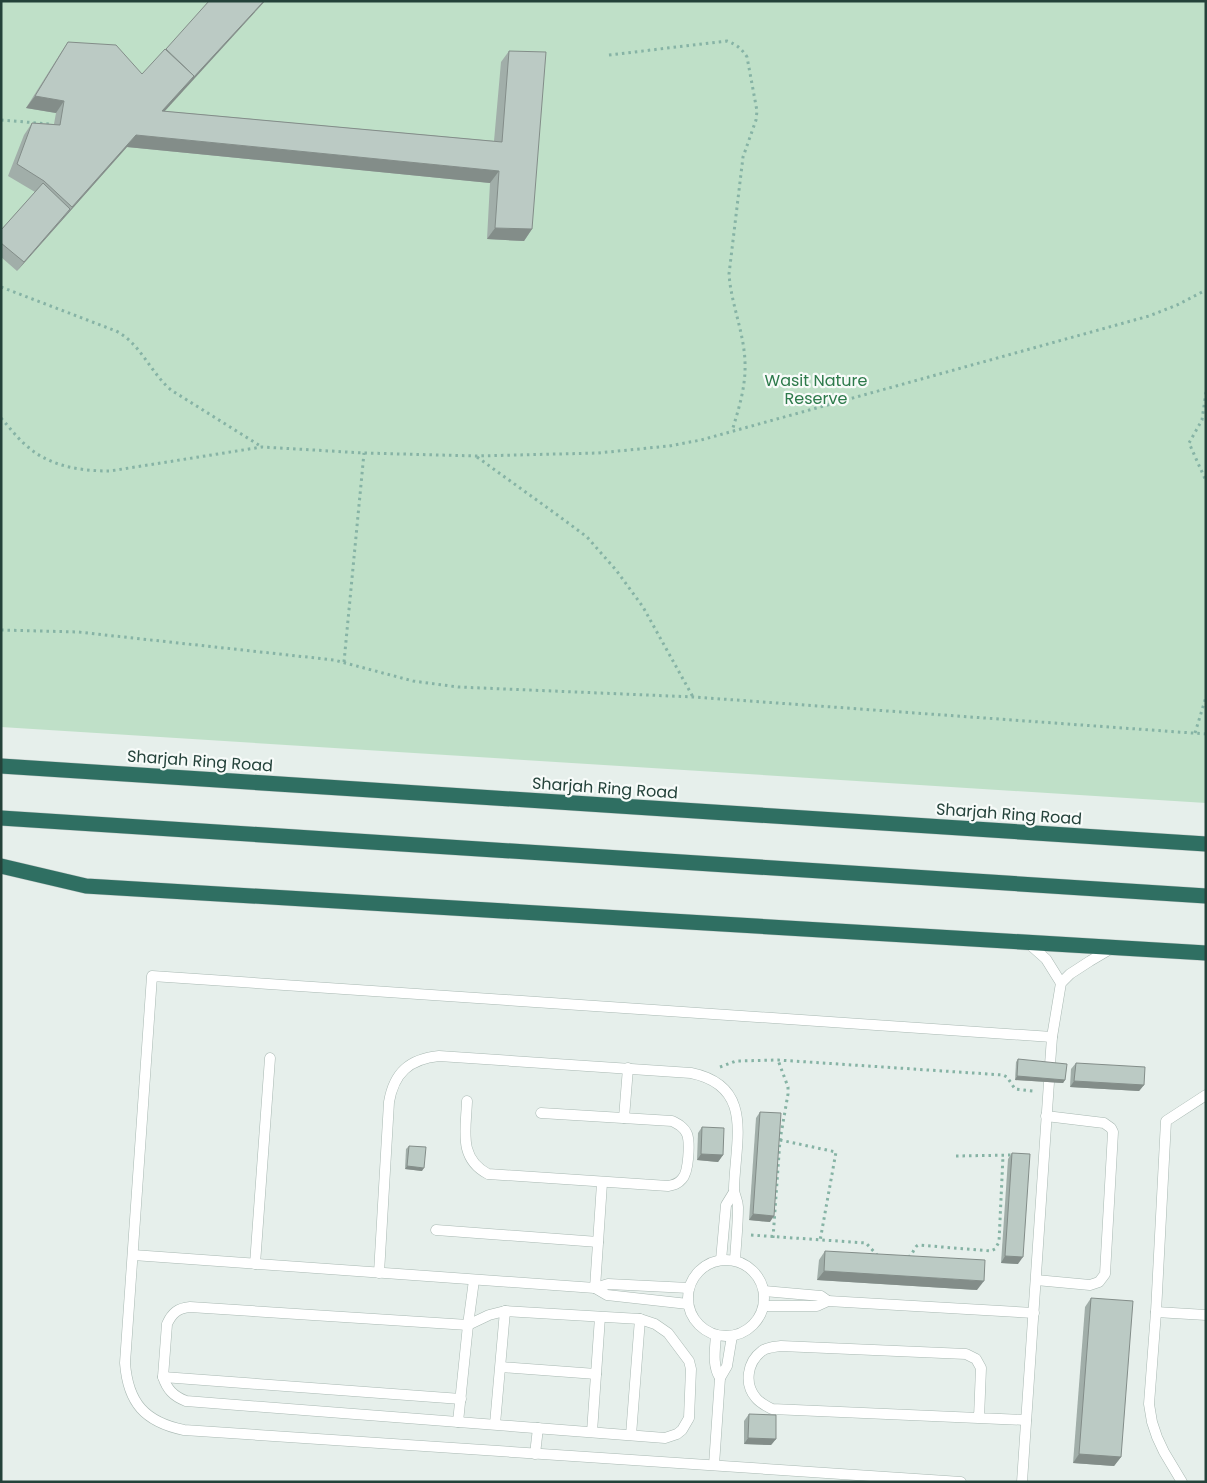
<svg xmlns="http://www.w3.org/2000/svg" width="1207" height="1483" font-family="Poppins,sans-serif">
<rect width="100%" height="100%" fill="#e6efeb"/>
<polygon fill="#bfe0c8" points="1,1 1206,1 1206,803 1,727"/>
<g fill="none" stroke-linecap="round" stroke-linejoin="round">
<defs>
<g id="lane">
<polyline points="1028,943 1046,959 1061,983"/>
<polyline points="1050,1065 1052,1037 1061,983 1070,974 1090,961 1112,948"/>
<path d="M467 1101C466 1130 458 1158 488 1174L668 1186C674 1185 678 1184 682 1179 689 1172 690 1142 687 1134 684 1127 678 1124 672 1121L541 1113"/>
<polyline points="624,1118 628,1068"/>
<polyline points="436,1230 598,1242"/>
<polyline points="133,1255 595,1288 608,1284 689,1288"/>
<circle cx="726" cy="1298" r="38"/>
<polyline points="721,1260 726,1205 734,1192"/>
<polyline points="255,1264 270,1058"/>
<path d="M379 1273 389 1102C394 1073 409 1059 439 1056L691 1073C755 1086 735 1141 734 1189 734 1195 738 1200 738 1207 738 1225 736 1243 735 1260"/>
<polyline points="1036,1280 1090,1285 1099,1282 1105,1274 1113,1132 1111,1128 1104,1123 1046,1116"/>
<polyline points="595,1288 602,1183"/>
<polyline points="595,1288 607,1295 688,1304"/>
<polyline points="764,1291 821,1296 828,1301"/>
<polyline points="764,1306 817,1306 828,1301 1034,1313"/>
<path d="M190 1307 468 1325 489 1315 505 1311 640 1319 655 1324 668 1333 689 1361 691 1369 689 1418 682 1430 677 1434 665 1438 186 1401C173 1396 167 1389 163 1377L167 1324C172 1313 178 1308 190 1307Z"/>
<polyline points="1156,1312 1206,1315"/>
<path d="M716 1335C715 1350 712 1365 720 1378"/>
<polyline points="501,1367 596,1374"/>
<polyline points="163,1377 461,1399"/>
<path d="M979 1418 981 1368 976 1359 966 1354 781 1346C774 1347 767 1347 762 1351 747 1362 744 1384 756 1398 760 1403 766 1406 772 1409L1026 1420"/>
<polyline points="458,1422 468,1325 474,1280"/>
<polyline points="495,1424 505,1311"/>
<polyline points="592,1432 600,1317"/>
<polyline points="631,1435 640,1319"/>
<polyline points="535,1454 538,1428"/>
<polyline points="714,1465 720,1378 727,1366 732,1336"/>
<path d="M961 1482 184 1430C145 1422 128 1403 125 1363L152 976 1052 1037"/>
<polyline points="1022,1482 1049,1082"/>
<polyline points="1182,1482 1164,1452 1157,1437 1152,1422 1149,1404 1156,1312 1166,1121 1206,1095"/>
</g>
<g id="highway">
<polyline points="1,766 1206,844"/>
<polyline points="1,818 1206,896"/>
<polyline points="1,866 86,886 1206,953"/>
</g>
</defs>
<use href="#lane" stroke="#a8b8b2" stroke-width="11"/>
<use href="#highway" stroke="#c2cac8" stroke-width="16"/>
<g stroke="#86b3a5" stroke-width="3" stroke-dasharray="2.5 4" stroke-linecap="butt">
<path d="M609 55 727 41C737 45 741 48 747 57L757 111 756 120 743 157 729 274C731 304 744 332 745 362 746 386 739 408 732 431"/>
<polyline points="1,120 49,124"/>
<path d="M1 287 116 331C141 344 150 372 171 390L262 447"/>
<polyline points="1206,392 1202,420 1189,443 1206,481"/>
<path d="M1 418C10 428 18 439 28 447 51 467 82 471 110 471L262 447 364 453 476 456 598 453 669 446 701 440 1149 316 1177 305 1206 290"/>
<polyline points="477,457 556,514 587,537 616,570 643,607 693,697"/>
<polyline points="1,630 78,632 334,660 413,681 458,687 694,697 1206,734"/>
<polyline points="344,662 364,453"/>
<polyline points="1195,733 1206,697"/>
<polyline points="720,1067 736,1061 778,1060 1003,1075 1007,1077 1015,1089 1033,1091"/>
<polyline points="780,1140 836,1152 820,1241"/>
<polyline points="956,1156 1013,1155"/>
<polyline points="751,1235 866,1243 877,1255"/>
<polyline points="773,1238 780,1140 788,1094 788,1087 778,1060"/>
<path d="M908 1257C914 1254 913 1248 918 1245L991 1251 995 1249 999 1242 1003 1156"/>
</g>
<use href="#lane" stroke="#fff" stroke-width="10"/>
<use href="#highway" stroke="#2f6f62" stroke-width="15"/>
</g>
<g fill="#a1aea9">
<polygon points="265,1 164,111 494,141 501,62 509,51 532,229 524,241 487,239 490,183 127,147 17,271 1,257 1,230 35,192 8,176 24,135 32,123 54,124 56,113 26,108 60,54 68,42 142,74"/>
<polygon points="1018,1059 1065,1080 1063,1083 1015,1080 1016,1062"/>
<polygon points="1076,1063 1144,1085 1139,1091 1070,1087 1071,1069"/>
<polygon points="760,1112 770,1222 749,1220 756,1118"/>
<polygon points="702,1127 723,1155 718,1162 697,1160 698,1133"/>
<polygon points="409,1146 422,1171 405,1169 406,1149"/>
<polygon points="1012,1153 1018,1264 1001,1263 1008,1159"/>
<polygon points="825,1251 977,1290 817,1280 819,1260"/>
<polygon points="1091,1298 1121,1457 1114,1466 1073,1463 1085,1307"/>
<polygon points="749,1414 776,1439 771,1445 744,1444 744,1421"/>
</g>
<g fill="#838d89">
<polygon points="264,1 265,1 154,123 162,111"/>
<polygon points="35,96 64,101 56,113 26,108"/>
<polygon points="136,135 499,171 490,183 127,147 17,271 24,262"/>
<polygon points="495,228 532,229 524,241 487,239"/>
<polygon points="1017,1076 1065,1080 1063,1083 1015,1080"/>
<polygon points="1074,1081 1144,1085 1139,1091 1070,1087"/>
<polygon points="701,1154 723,1155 718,1162 697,1160"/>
<polygon points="407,1166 424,1168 422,1171 405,1169"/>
<polygon points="753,1214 774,1216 770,1222 749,1220"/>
<polygon points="1005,1256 1023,1257 1018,1264 1001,1263"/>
<polygon points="824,1271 984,1281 977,1290 817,1280"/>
<polygon points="748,1438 776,1439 771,1445 744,1444"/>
<polygon points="1079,1454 1121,1457 1114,1466 1073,1463"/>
</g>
<g fill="#bbcac4" stroke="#838d89">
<polygon points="209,1 264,1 192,79 194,76 166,49"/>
<polygon points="68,42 116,45 142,74 165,49 194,76 162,111 502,142 509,51 546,52 532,229 495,228 499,171 136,135 72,207 44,181 17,164 32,123 60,125 64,101 35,96"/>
<polygon points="43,183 70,209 24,262 1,243 1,230"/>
<polygon points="1018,1059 1067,1064 1065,1080 1017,1076"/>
<polygon points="1076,1063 1145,1067 1144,1085 1074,1081"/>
<polygon points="760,1112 781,1113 774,1216 753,1214"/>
<polygon points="702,1127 724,1128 723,1155 701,1154"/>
<polygon points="409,1146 426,1147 424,1168 407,1166"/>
<polygon points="1012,1153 1030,1154 1023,1257 1005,1256"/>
<polygon points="825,1251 985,1260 984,1281 824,1271"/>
<polygon points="1091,1298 1133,1301 1121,1457 1079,1454"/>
<polygon points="749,1414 776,1415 776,1439 748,1438"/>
</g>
<g text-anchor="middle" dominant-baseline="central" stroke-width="4.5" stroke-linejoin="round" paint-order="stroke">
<g font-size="16" fill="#2d7a4b" stroke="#f7fbf9">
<text x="816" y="380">Wasit Nature<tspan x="816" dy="18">Reserve</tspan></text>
</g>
<g font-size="16" fill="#24423a" stroke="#f7fbf9">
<text transform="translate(200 761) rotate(4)">Sharjah Ring Road</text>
<text transform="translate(605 788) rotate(4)">Sharjah Ring Road</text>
<text transform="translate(1009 814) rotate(4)">Sharjah Ring Road</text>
</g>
</g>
<rect width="1207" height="1483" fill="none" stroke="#24423a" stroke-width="5"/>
</svg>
